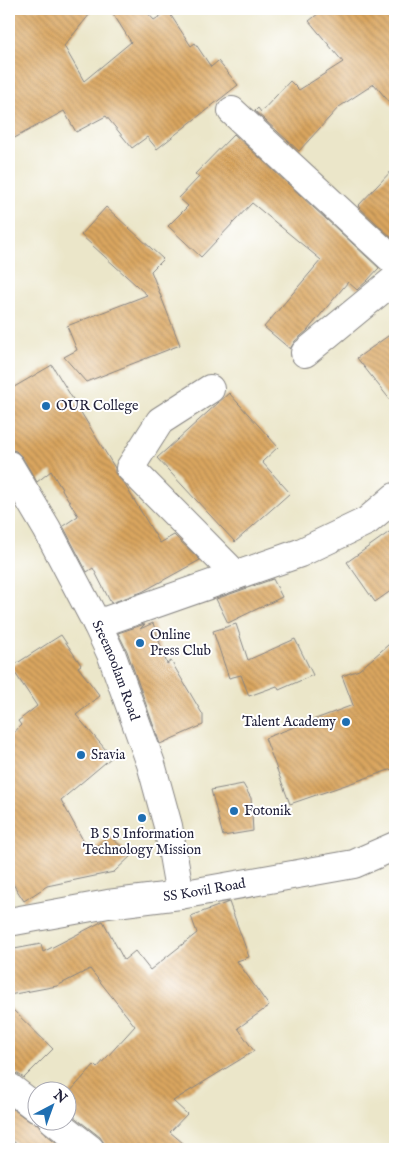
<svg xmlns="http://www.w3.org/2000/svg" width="404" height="1158" font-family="'IM FELL English',serif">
<defs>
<pattern id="building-back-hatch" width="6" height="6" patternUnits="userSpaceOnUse" patternTransform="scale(1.25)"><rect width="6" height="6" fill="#daa65f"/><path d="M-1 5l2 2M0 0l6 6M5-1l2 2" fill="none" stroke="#b08750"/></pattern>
</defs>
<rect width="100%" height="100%" fill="#fff"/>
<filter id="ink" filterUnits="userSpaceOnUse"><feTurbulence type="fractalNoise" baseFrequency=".02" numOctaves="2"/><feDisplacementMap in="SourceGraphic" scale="10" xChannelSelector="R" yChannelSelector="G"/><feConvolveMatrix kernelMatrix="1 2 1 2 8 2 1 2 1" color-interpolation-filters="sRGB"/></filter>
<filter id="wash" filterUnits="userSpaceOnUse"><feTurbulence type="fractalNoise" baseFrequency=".0096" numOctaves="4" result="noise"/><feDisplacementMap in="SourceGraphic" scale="20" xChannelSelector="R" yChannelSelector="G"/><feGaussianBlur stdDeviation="1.12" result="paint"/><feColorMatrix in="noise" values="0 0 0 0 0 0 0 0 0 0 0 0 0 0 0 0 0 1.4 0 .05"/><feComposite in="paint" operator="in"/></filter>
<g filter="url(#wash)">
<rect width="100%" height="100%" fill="#ebe6c9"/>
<g id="blocks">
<g fill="url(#building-back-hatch)">
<polygon points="9,9 94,9 64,46 84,81 131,42 110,9 144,9 154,20 168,11 191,46 195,43 211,67 218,61 238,85 157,149 147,137 132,148 106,116 76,132 64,111 9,141"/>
<polygon points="324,9 384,9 395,23 395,109 374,84 339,107 299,151 255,111 258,108 261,112 290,81 299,90 343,62 309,21"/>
<polygon points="234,134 379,268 367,281 357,290 348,282 307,331 295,341 290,349 264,327 321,260 252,203 201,257 168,226 188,206 179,198 199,177 195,174"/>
<polygon points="395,167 395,241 358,206"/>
<polygon points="106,207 163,259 151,271 180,345 86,382 64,357 77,350 67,326 147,295 81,235"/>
<polygon points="395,331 395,406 357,358"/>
<polygon points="52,365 115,468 115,473 125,485 160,543 174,535 200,560 142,592 111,603 93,568 87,572 63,526 78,516 51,471 37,482 22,457 16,451 9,449 9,390"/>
<polygon points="229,393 278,447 262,462 290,493 235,542 157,458"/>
<polygon points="395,528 395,588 375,602 347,562"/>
<polygon points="273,579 282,597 228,623 216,599"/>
<polygon points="153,623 167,664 171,661 203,715 203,725 160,744 127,651 118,633 145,624 140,629"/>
<polygon points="236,624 248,660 295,639 313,675 279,690 277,686 249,696 241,675 229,678 213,631"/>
<polygon points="61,635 81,665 78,667 100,696 76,715 112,757 61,800 90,853 109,835 131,856 114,872 47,886 24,901 9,878 9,738 21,725 18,721 37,706 11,667"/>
<polygon points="395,639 395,768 290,804 265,738 353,705 342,676 359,670"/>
<polygon points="243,784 251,798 253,831 223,836 211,790"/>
<polygon points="229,902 249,957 237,961 269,1006 238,1028 254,1051 173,1101 187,1114 170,1132 190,1149 105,1149 104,1143 100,1137 68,1112 68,1094 94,1065 97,1068 135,1026 90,969 57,986 9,995 9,950 41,944 43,952 103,921 124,960 135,951 150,970 197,933 191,916"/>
<polygon points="9,1006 53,1049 24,1078 18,1074 9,1072"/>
<polygon points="9,1106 29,1121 38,1124 43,1132 65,1149 23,1149 9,1138"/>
</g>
</g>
</g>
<g filter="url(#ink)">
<use href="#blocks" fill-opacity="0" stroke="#868482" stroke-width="1"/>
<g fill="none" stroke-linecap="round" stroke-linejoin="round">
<defs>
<g id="minor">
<polyline points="232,111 395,262"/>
<polyline points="305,353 395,279"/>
<polyline points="210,389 160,421 130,468 236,575"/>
<path id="s1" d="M9 465 47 529 97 624 112 656 151 764 168 826 180 895"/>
<polyline points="97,624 300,553 367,521 395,497"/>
<path id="s2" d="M9 922 108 904 180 895 354 864 395 846"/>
<polyline points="9,1087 38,1109"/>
<polyline points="53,1120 90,1149"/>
</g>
</defs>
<use href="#minor" stroke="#868482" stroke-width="30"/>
<use href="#minor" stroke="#fff" stroke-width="28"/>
</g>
</g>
<g fill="#1f6fb2" stroke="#fff" stroke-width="2">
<circle cx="46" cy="406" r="5"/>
<circle cx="140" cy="643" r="5"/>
<circle cx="346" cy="722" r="5"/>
<circle cx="81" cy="755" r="5"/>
<circle cx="234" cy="811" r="5"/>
<circle cx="142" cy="818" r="5"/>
</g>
<g text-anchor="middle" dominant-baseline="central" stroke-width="4" stroke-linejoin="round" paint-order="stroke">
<g font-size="14" fill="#22223b" stroke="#fff" text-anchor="start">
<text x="56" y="406">OUR College</text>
<text x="150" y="635">Online<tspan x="150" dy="16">Press Club</tspan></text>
<text x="336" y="722" text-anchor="end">Talent Academy</text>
<text x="91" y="755">Sravia</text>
<text x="244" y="811">Fotonik</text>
<text x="142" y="834" text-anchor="middle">B S S Information<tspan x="142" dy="16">Technology Mission</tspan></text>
</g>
<g font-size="14" fill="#22223b" stroke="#fff">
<text stroke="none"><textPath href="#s1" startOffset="232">Sreemoolam Road</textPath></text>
<text stroke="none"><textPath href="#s2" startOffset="198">SS Kovil Road</textPath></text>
</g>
</g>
<rect width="404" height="1158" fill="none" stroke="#fff" stroke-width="30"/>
<g transform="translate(52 1106) rotate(41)"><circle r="24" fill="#ffffff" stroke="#a7a7b1"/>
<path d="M0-4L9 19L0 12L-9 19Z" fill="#1f6fb2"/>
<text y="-8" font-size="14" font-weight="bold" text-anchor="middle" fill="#22223b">N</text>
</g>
</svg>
